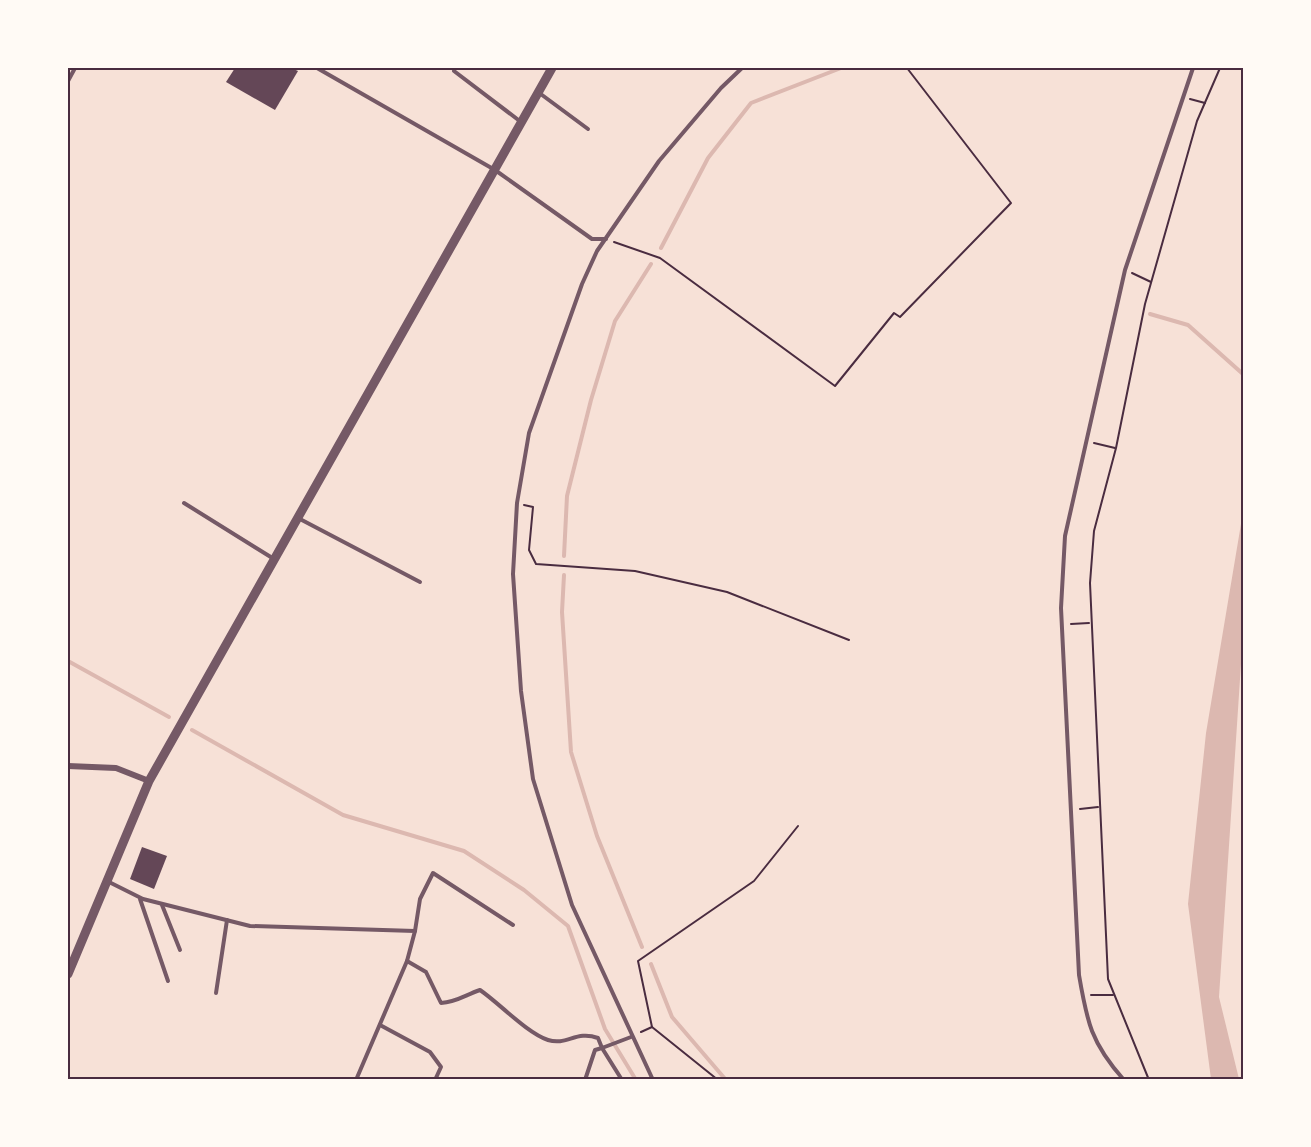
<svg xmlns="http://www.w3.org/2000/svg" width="1311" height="1147" font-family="Mulish,sans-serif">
<rect width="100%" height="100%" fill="#f7e1d7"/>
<polygon fill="#dcb8b0" points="1243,512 1243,659 1241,664 1219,997 1239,1079 1211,1079 1188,904 1206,733"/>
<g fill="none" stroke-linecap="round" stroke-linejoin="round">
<g stroke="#dcb8b0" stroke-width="4">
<polyline points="661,248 708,158 751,103 841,68"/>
<polyline points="1150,314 1188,325 1244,375"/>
<polyline points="564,556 567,496 591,400 615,321 651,264"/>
<polyline points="564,575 562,612 571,752 597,836 642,947"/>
<polyline points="68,661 169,717"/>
<polyline points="192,730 343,815 464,851 524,890 568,926 605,1029 636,1080"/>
<polyline points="651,964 672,1017 726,1080"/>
</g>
</g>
<g fill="#644757">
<polygon points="235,68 291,68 298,71 275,110 226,82"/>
<polygon points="142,847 167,856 154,889 130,879"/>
</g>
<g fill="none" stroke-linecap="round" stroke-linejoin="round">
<g stroke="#4a2c40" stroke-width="2">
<polyline points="1190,99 1205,103"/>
<polyline points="614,242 660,258 835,386 894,313 900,317 1011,203 907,68"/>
<polyline points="1132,273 1151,282"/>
<polyline points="1094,443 1115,448"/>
<polyline points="524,505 533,507 529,550 536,564 635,571 727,592 849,640"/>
<polyline points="1071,624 1089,623"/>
<polyline points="1080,809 1098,807"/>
<polyline points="1091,995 1113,995"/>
<polyline points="652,1027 718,1080"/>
<polyline points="641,1032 652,1027 638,961 754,881 798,826"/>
<polyline points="1149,1080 1108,979 1090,583 1094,531 1116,448 1145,304 1197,121 1220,68"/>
</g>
<g stroke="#755966" stroke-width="4">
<polyline points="317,68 495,170 592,239 606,239"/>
<polyline points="454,71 521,122"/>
<polyline points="68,81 75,68"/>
<polyline points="538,92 588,129"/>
<polyline points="184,503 274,559"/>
<polyline points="298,518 420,582"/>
<polyline points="107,881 143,899 250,926 415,931 407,961 356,1080"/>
<polyline points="140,899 168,981"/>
<polyline points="162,905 180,950"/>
<polyline points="415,931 420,899 433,873 513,925"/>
<path d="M407 961 426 972 441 1003C457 1002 465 995 480 990 499 1003 527 1033 548 1040 567 1046 576 1030 598 1038L602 1048 631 1037"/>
<polyline points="216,993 227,920"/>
<polyline points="380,1025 430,1052 441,1067 435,1080"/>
<polyline points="585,1080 595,1050 602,1048 622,1080"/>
<polyline points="653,1080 572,905 533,779 521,691 513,574 517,503 529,433 582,284 597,251 659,161 721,88 742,68"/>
<path d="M1124 1080C1091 1043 1087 1022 1079 975L1061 608 1065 536 1125 270 1193 68"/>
</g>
<polyline stroke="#755966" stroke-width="6" points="68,766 116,768 149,781"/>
<polyline stroke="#755966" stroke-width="9" points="68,974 149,781 552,68"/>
</g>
<rect width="1311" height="1147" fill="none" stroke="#fffaf5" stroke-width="138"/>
<rect x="69" y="69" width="1173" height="1009" fill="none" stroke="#4a2c40" stroke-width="2"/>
</svg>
